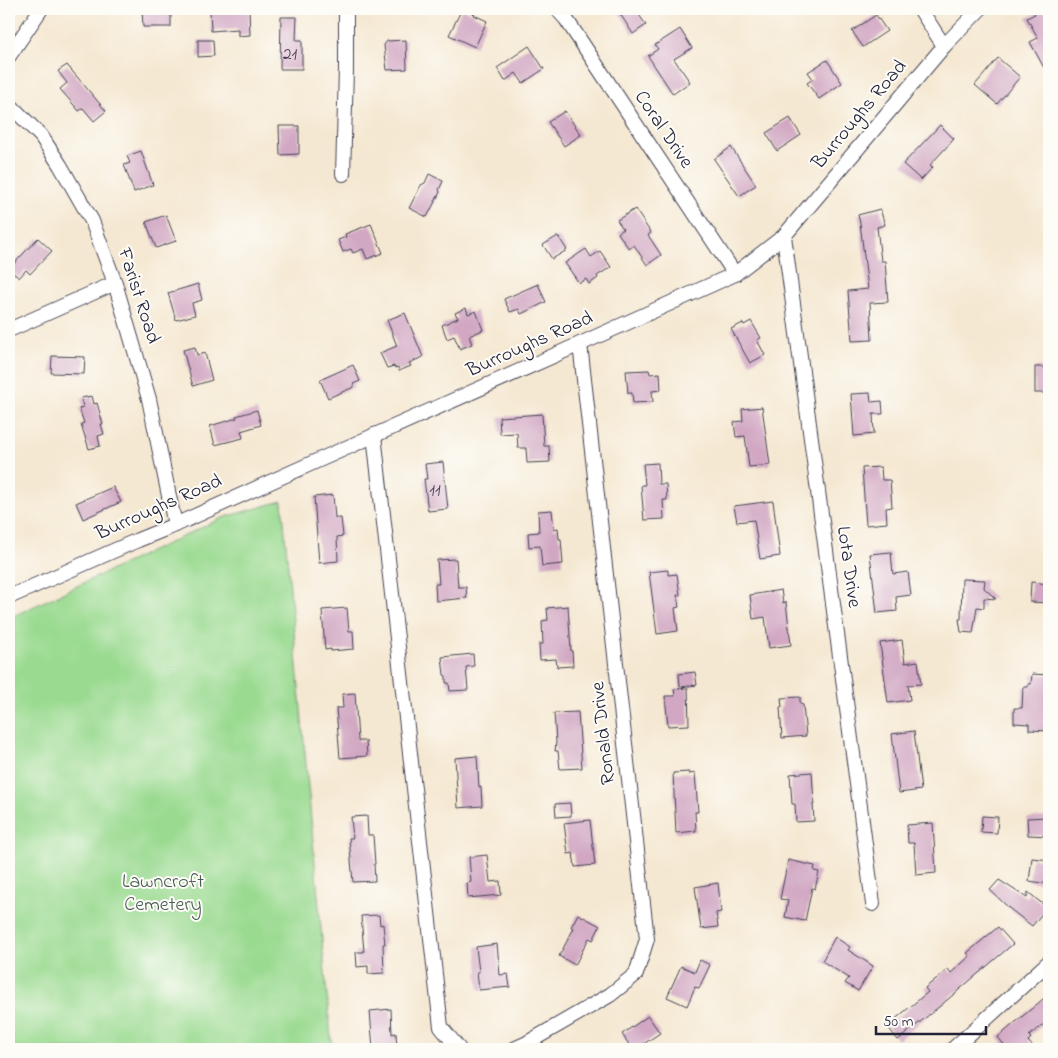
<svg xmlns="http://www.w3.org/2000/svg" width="1058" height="1058" font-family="'Indie Flower',sans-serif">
<rect width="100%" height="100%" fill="#fdfcf7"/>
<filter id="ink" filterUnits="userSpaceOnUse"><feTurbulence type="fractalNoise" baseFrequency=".02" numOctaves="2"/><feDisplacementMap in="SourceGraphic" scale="10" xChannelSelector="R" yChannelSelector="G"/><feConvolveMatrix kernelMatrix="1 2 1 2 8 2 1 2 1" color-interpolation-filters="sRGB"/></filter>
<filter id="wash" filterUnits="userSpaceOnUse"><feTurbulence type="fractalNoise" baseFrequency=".0096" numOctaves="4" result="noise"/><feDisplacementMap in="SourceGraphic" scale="20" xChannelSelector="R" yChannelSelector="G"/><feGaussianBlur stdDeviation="1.12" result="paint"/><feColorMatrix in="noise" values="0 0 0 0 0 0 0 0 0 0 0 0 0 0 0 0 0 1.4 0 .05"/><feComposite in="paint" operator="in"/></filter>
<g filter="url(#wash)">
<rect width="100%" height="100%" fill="#f5e8d2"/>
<polygon fill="#9ada90" stroke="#5e7e66" points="282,501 332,1049 9,1049 9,618 222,518"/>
<g id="blocks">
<g fill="#d1a7c3">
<polygon points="142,9 171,9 171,27 143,27"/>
<polygon points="210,9 249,9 250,35 238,36 238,29 211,31"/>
<polygon points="462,9 475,14 474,15 487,21 475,47 449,35"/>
<polygon points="617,9 635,9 646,25 633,34"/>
<polygon points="1032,9 1049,9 1049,77 1030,42 1038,38 1027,18 1035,14"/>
<polygon points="876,15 887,31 863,47 852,31"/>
<polygon points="281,17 297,17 296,40 302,40 302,69 280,69"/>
<polygon points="680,29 692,48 674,59 690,82 673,94 648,56 658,49 655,45"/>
<polygon points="198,40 213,40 214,56 198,57"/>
<polygon points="406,40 407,69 387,70 384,45 387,41"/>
<polygon points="529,46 544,69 523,83 516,73 505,81 497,68"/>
<polygon points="998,58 1020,77 997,104 975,85"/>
<polygon points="827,60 842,83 819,99 807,83 813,79 808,72"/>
<polygon points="67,65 106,111 94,121 83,108 79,111 60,89 67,83 58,71"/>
<polygon points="565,111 581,135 564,146 548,122"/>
<polygon points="790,118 801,135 777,151 766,133"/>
<polygon points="940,125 954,139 930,165 933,167 921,180 903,164"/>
<polygon points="279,126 299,126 299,154 280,155"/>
<polygon points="731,147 756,185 739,196 714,159"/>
<polygon points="141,151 153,185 134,192 124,165 130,163 127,156"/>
<polygon points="429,174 443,181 439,190 440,192 427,217 409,208 421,185 425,183"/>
<polygon points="635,209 651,233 648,235 661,255 647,265 634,245 629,249 618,233 623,229 617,220"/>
<polygon points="880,209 885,225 877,227 881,261 885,261 888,302 870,303 872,340 852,341 848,291 868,289 860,223 858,215"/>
<polygon points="166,215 176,241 156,248 146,222"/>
<polygon points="371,224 383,253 367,259 363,249 353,253 351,249 343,252 338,240 346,237 345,234"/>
<polygon points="558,236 567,250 552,259 543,245"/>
<polygon points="38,238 52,251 30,274 26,270 19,278 9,269"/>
<polygon points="586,249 591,257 600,251 611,267 597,276 598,278 589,284 586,279 579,283 565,263"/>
<polygon points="198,284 202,300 192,303 195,315 176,320 168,293"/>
<polygon points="538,284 546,302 521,314 519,309 510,312 504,299"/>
<polygon points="466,308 468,314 476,311 483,330 469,336 472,344 460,349 454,336 447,339 442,325 458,318 455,313"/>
<polygon points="405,313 423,357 409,363 411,366 399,371 398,367 395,368 394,366 387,368 380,353 397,346 387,320"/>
<polygon points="751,321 761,338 757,340 765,355 750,363 731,329 743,323 744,325"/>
<polygon points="195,347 197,355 205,353 212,380 193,386 183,350"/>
<polygon points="52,356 85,357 84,374 51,373"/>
<polygon points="353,365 360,381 353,384 354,387 328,398 320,380"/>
<rect x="1035" y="367" width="14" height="26"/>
<polygon points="649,370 650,374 660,373 661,390 652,391 653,402 633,403 632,393 628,393 626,371"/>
<polygon points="870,393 871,402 882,401 883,414 873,414 874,434 854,436 851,394"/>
<polygon points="92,396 94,404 97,403 103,424 101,424 104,434 98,436 100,446 89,449 81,424 84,423 79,408 83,407 81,398"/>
<polygon points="762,407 770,465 749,467 745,436 736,437 734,422 743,421 742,409"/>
<polygon points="257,410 261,425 241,431 243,438 215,445 210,426 237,418 236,416"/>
<polygon points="542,414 544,446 549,446 550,462 527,463 526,448 518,448 517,433 500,434 499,417"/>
<polygon points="443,462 448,509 428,511 424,479 427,479 425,464"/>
<polygon points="658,463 659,484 666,484 667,500 663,500 664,519 644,520 641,485 645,485 643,464"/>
<polygon points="881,467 882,480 890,480 892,507 886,508 887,523 866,525 862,468"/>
<polygon points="113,487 121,502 83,519 76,503"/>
<polygon points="333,495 335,518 341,518 343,536 337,537 338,561 319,563 314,497"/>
<polygon points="773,501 780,556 760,559 754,520 737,522 734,506"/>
<polygon points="552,510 554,529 558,528 559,539 561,539 563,564 542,566 540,546 529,547 528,533 539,532 538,511"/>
<polygon points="891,552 893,574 908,572 911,595 896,597 897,611 877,613 870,554"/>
<polygon points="456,559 458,587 466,587 467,598 436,601 435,584 439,584 437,560"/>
<polygon points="668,570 668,575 677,574 680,595 677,595 679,607 675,608 678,631 657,634 649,572"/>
<polygon points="962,579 985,580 984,588 996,599 984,598 984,608 977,607 973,633 961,632 959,619 961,619"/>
<polygon points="1031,582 1049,584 1049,603 1030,602"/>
<polygon points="781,590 783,603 786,602 791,645 769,648 765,617 753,619 750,595"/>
<polygon points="568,606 571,651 572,651 573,666 557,667 556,659 540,660 539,644 543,644 542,621 548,620 547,608"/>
<polygon points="347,608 349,631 353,631 354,649 331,651 331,649 325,650 322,610"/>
<polygon points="902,640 905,663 918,661 921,684 908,685 910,700 888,703 880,643"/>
<polygon points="473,654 474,666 466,667 468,690 450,691 449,683 446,683 446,676 444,675 442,657"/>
<polygon points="695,672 697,685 680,687 679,674"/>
<polygon points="1032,674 1049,675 1049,731 1029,730 1029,724 1014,723 1014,708 1022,708 1023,687 1028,687 1028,684 1031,684"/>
<polygon points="688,688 689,725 668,726 665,696 675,696 674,689"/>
<polygon points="355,693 358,741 366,741 367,756 340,758 336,708 343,708 342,694"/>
<polygon points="800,697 800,703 803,705 806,736 782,738 780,707 782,707 781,698"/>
<polygon points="578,712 582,768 560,769 558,751 555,751 556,742 554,713"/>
<polygon points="914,731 921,790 899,793 892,734"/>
<polygon points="477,756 479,787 481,787 482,806 458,808 455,758"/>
<polygon points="689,772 689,774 695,773 698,812 695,812 696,831 676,833 673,773"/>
<polygon points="812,772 814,804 813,804 814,821 796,822 795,804 792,804 790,774"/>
<polygon points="570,803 571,816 556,817 555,804"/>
<polygon points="367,816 368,835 373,835 375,864 374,864 375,881 353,882 349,838 353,838 351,817"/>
<polygon points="982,816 998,817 997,833 981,832"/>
<polygon points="1049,817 1049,836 1028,835 1027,818"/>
<polygon points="590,820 595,865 575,867 573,853 568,854 564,823"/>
<polygon points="933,823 936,873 916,875 914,843 908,843 907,825"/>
<polygon points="487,855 490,882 500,881 501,895 468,898 467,883 471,882 469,857"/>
<polygon points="1032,858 1049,860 1049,884 1029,881"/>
<polygon points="788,860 815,866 814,871 819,872 815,889 812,888 805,921 785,917 788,900 780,899"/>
<polygon points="999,880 1027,898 1028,892 1045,906 1043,908 1045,910 1032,926 1010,909 990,890"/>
<polygon points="718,883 721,912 716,913 718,927 701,929 695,887"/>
<polygon points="578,914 600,926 593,940 589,938 575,965 559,956 574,928 571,927"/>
<polygon points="379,915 380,925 383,924 385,944 383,944 384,973 368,974 368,966 357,967 356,952 364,952 361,916"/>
<polygon points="998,927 1013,944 940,1006 898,1040 887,1026 928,992 925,988 948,969 951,973 970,956 967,953"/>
<polygon points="835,937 850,947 848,950 873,966 858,991 845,983 849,978 822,961"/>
<polygon points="497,944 500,975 508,974 510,987 479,990 477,972 479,972 476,947"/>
<polygon points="700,960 710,965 699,988 695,987 687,1006 667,997 681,966 695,972"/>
<polygon points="1049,994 1049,1020 1029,1036 1031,1038 1028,1041 1035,1049 1007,1049 998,1037"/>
<polygon points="391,1009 392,1034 396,1033 397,1049 373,1049 370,1011"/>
<polygon points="648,1016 660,1033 636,1049 632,1049 622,1034"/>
</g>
</g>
</g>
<g filter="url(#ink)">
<use href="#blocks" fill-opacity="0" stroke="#424052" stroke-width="1"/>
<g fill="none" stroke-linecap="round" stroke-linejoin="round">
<defs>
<g id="street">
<polyline points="557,9 566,19 735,274"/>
<polyline points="920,9 944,46"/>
<polyline points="9,56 41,9"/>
<polyline points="9,104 41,136 60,165 92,221 115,283 149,399 175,525"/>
<polyline points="343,174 346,70 346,9"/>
<polyline points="784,236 873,904"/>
<polyline points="9,330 115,283"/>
<polyline points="374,435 441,1027 459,1049"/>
<polyline points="9,597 138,540 175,525 319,460 580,344 735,274 784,236 944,46 980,9"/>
<polyline points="514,1049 527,1043 610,995 636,974 647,939 580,344"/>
<polyline points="953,1049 1049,962"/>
</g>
</defs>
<use href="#street" stroke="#424052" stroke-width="16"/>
<use href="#street" stroke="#fff" stroke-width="14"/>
</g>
</g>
<g text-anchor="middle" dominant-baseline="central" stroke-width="4" stroke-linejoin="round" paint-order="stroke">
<g font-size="18" fill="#4e435d">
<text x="290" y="55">21</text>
<text x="435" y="491">11</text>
</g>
<g font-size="20" fill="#22223b" stroke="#fdfcf7">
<text transform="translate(860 115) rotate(-50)">Burroughs Road</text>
<text transform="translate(663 130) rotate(56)">Coral Drive</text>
<text transform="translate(138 296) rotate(72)">Farist Road</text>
<text transform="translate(530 345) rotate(-24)">Burroughs Road</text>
<text transform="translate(159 508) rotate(-24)">Burroughs Road</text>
<text transform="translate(848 567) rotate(82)">Lota Drive</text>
<text transform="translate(604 733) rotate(-96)">Ronald Drive</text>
</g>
<g font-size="20" fill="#465954" stroke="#fdfcf7">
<text x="163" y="882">Lawncroft<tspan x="163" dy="23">Cemetery</tspan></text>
</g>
</g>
<rect width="1058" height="1058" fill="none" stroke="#fdfcf7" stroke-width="30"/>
<path d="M876 1026v8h110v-8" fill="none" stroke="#22223b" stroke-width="2.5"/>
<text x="883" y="1026" font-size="15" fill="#22223b" stroke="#fdfcf7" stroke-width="4" paint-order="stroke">50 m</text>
</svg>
